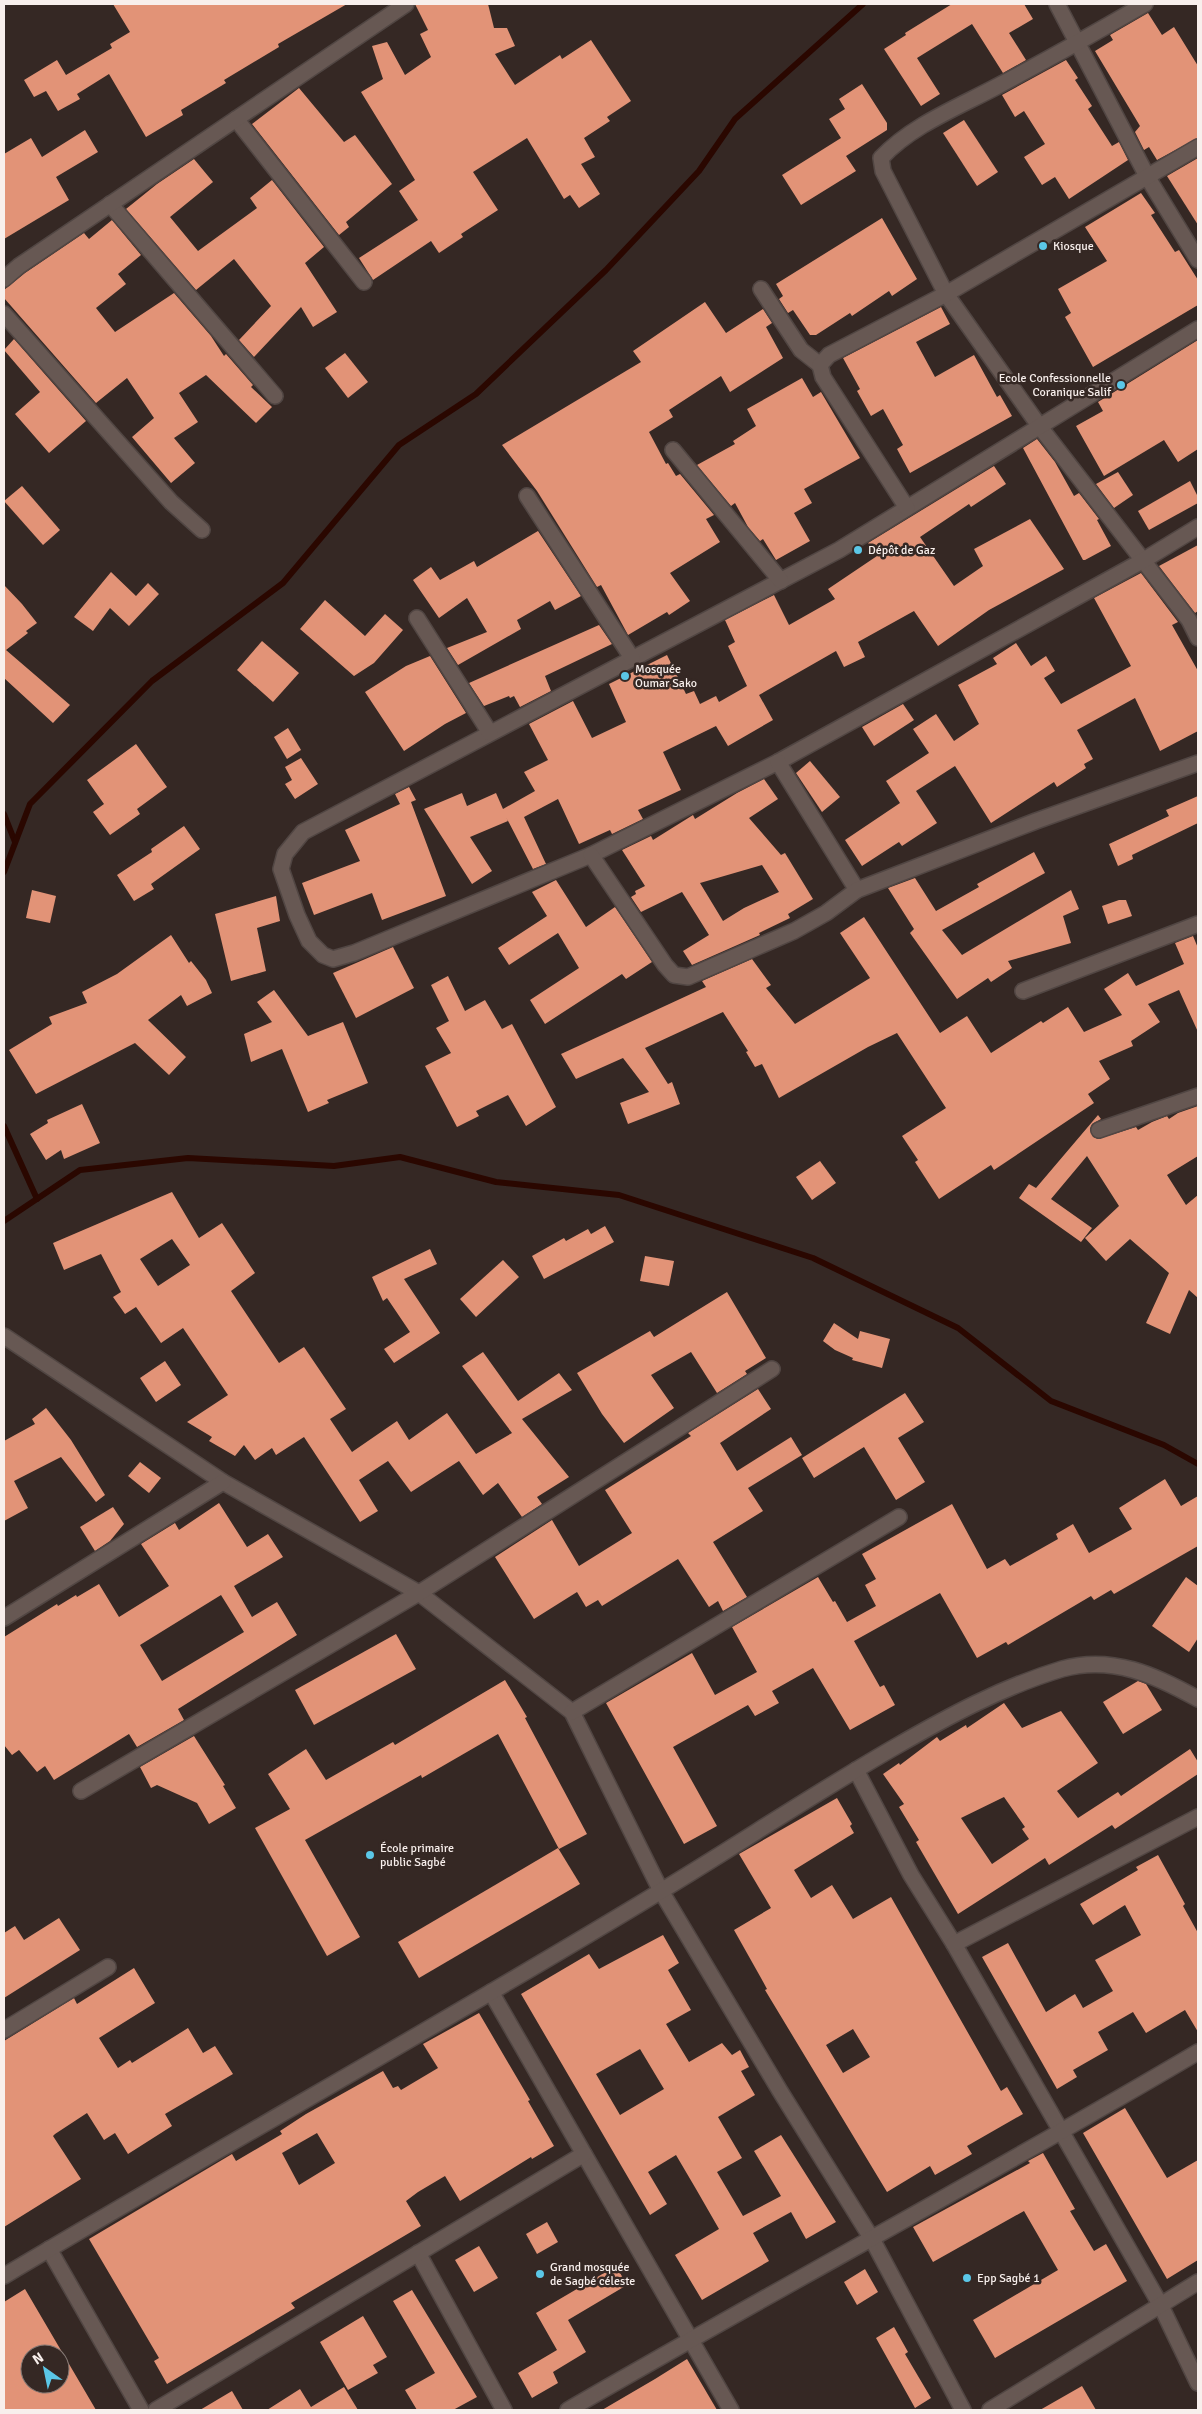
<svg xmlns="http://www.w3.org/2000/svg" width="1202" height="2414" font-family="Signika,sans-serif">
<rect width="100%" height="100%" fill="#352824"/>
<g fill="none" stroke-linecap="round" stroke-linejoin="round">
<g stroke="#2a0700" stroke-width="6">
<polyline points="4,814 15,842"/>
<polyline points="4,872 30,804 152,681 283,583 399,445 476,394 606,270 699,171 735,119 863,4"/>
<polyline points="4,1126 37,1199"/>
<polyline points="4,1221 80,1170 188,1158 334,1166 400,1157 496,1182 619,1195 813,1258 958,1328 1051,1401 1164,1445 1198,1464"/>
</g>
</g>
<g fill="#e29377" fill-rule="evenodd">
<polygon points="113,4 347,4 278,44 279,47 224,80 226,83 181,110 183,115 146,137 109,74 77,94 80,99 58,111 46,91 34,97 24,80 57,60 66,75 112,48 110,44 130,32"/>
<polygon points="415,4 488,4 494,28 507,28 515,46 495,54 515,85 560,55 562,59 591,40 631,101 607,117 610,121 584,138 595,157 581,164 600,194 579,208 570,195 564,199 527,138 473,172 498,210 461,234 463,237 439,253 431,241 373,280 359,258 418,220 399,191 415,180 361,92 383,79 372,46 387,42 405,75 431,57 420,34 428,30"/>
<polygon points="952,4 1024,4 1033,19 1009,33 1026,60 1003,73 972,24 917,58 940,94 921,106 884,49 906,35 905,33"/>
<polygon points="1148,13 1162,35 1174,27 1198,66 1198,138 1157,160 1149,147 1144,150 1135,132 1140,126 1095,51 1113,40 1110,35"/>
<polygon points="1066,60 1078,78 1075,80 1092,106 1088,109 1112,146 1119,142 1128,160 1069,199 1055,177 1042,185 1024,157 1045,144 1024,111 1015,117 1002,95"/>
<polygon points="862,84 887,123 887,130 846,156 856,171 801,205 782,175 841,138 829,119 845,109 839,99"/>
<polygon points="299,88 344,142 355,135 392,184 346,222 349,227 339,235 252,124"/>
<polygon points="964,120 998,172 977,186 943,133"/>
<polygon points="85,130 98,152 56,177 69,200 4,239 4,154 31,138 42,157"/>
<polygon points="1198,158 1198,225 1167,176"/>
<polygon points="194,159 213,182 170,217 198,251 257,208 250,198 272,180 324,247 305,263 337,312 313,327 301,307 254,357 239,340 271,306 234,259 196,290 126,209 157,184"/>
<polygon points="1141,193 1155,213 1151,215 1175,252 1179,250 1198,280 1198,305 1093,367 1065,317 1071,313 1058,289 1107,261 1085,227"/>
<polygon points="882,218 917,279 892,296 889,291 852,316 850,313 816,335 810,335 793,310 788,313 779,299 783,296 776,284"/>
<polygon points="112,220 141,255 118,274 126,284 96,308 115,332 174,293 211,336 224,356 226,354 253,385 251,387 272,407 256,423 206,375 179,393 198,422 174,438 195,463 171,483 132,437 154,418 127,378 96,403 4,298 4,290 25,273 84,233 89,239"/>
<polygon points="705,302 726,333 763,309 772,323 766,327 783,358 730,392 721,376 669,410 673,417 649,432 666,464 668,463 676,476 680,474 714,515 706,519 720,542 670,573 690,601 669,615 667,612 628,635 601,585 597,587 537,491 502,445 641,362 633,351"/>
<polygon points="941,307 950,324 916,342 935,377 974,355 997,397 1000,395 1012,416 910,473 897,449 903,445 883,409 871,416 857,391 860,389 843,358"/>
<polygon points="14,339 86,421 49,453 15,414 40,392 4,350"/>
<polygon points="1198,340 1198,449 1178,462 1164,440 1104,476 1076,426 1103,411 1098,402"/>
<polygon points="345,353 368,382 348,398 325,368"/>
<polygon points="802,378 813,397 821,392 860,458 804,489 812,503 794,513 810,541 776,560 763,539 760,541 748,527 735,503 731,506 697,465 735,444 733,441 756,426 747,409"/>
<polygon points="1037,439 1055,462 1074,496 1079,493 1099,519 1097,520 1111,546 1085,560 1083,560 1023,448"/>
<polygon points="994,466 1006,484 971,507 969,504 920,537 954,586 983,566 974,549 1030,519 1064,569 989,610 938,646 914,611 858,642 865,657 844,667 836,651 759,695 773,720 728,746 716,726 663,752 681,790 638,810 643,819 612,834 610,830 579,844 558,799 524,817 546,864 533,869 506,817 508,821 470,837 492,871 472,884 424,809 462,793 467,806 496,793 503,809 535,791 524,772 548,760 529,724 573,701 592,738 626,722 609,684 667,655 686,694 694,691 700,704 716,696 719,702 747,686 728,646 735,642 725,620 774,595 789,625 835,599 828,589 877,556 868,543"/>
<polygon points="1118,472 1133,495 1114,508 1096,484"/>
<polygon points="1190,481 1198,497 1198,503 1149,530 1138,511"/>
<polygon points="22,486 60,530 43,545 4,501"/>
<polygon points="538,531 581,596 555,610 550,601 517,620 521,629 458,665 447,648 487,632 467,598 439,618 413,580 431,567 440,580 474,561 477,567"/>
<polygon points="1198,545 1198,611 1195,613 1159,566"/>
<polygon points="111,572 136,596 148,583 159,594 129,626 110,608 93,631 74,617"/>
<polygon points="1141,573 1178,622 1172,625 1198,671 1198,731 1160,751 1135,698 1077,730 1093,759 1084,764 1086,768 1057,787 1054,782 991,823 955,766 916,791 937,823 902,846 899,842 862,866 845,840 900,803 886,781 929,753 913,729 936,714 954,741 979,724 958,685 997,664 993,658 1016,643 1031,666 1046,656 1055,671 1044,678 1061,704 1131,666 1094,598"/>
<polygon points="4,585 22,604 37,623 26,631 28,633 6,650 70,705 53,723 4,678"/>
<polygon points="325,600 365,636 385,614 403,630 374,663 354,676 300,629"/>
<polygon points="599,625 612,644 545,676 551,691 520,707 514,696 510,698 509,696 484,706 469,683"/>
<polygon points="262,641 299,673 273,702 237,670"/>
<polygon points="430,656 466,713 445,724 404,751 365,692 406,666"/>
<polygon points="903,704 914,720 874,746 862,727"/>
<polygon points="288,728 301,750 287,759 274,737"/>
<polygon points="136,744 167,787 137,809 140,814 110,835 93,812 104,804 87,780"/>
<polygon points="301,758 318,784 295,799 285,784 292,780 285,767"/>
<polygon points="810,761 840,797 822,812 796,773"/>
<path d="M764 779 778 799 749 818 781 855 785 853 813 899 788 914 790 918 759 933 760 935 692 965 683 951 709 935 682 892 641 912 631 897 636 894 635 891 645 886 622 850 651 836 653 840 693 815 695 819 737 793ZM762 865 779 892 744 908 723 921 700 883Z"/>
<polygon points="409,787 416,800 411,802 446,896 382,920 372,893 314,915 302,883 360,861 345,830 400,804 395,794"/>
<polygon points="1198,796 1198,823 1132,855 1133,859 1118,866 1109,844 1169,816 1166,810"/>
<polygon points="184,826 200,849 151,884 154,889 134,901 117,875 152,852 151,849"/>
<polygon points="1034,852 1045,873 942,930 962,955 1071,890 1079,909 1063,916 1071,943 1008,961 1012,968 991,982 988,978 957,999 910,933 914,929 888,888 915,878 936,911 979,887 977,884"/>
<polygon points="556,880 586,927 615,907 652,962 626,979 622,974 545,1024 530,1000 579,968 558,933 509,965 498,948 547,916 532,892"/>
<polygon points="32,890 56,896 50,923 26,918"/>
<polygon points="276,896 280,921 257,928 266,971 231,981 215,914"/>
<polygon points="1119,900 1126,900 1132,916 1108,924 1102,906"/>
<polygon points="864,917 940,1033 967,1016 991,1053 1041,1021 1043,1023 1068,1007 1084,1032 1122,1015 1104,989 1128,973 1136,986 1184,964 1175,943 1193,936 1198,948 1198,1032 1179,990 1148,1004 1160,1022 1131,1041 1133,1046 1099,1061 1110,1079 1088,1094 1094,1103 994,1170 991,1165 939,1199 915,1162 918,1160 902,1136 946,1108 897,1033 868,1047 779,1098 762,1064 755,1067 746,1052 748,1051 723,1012 645,1048 668,1084 672,1082 680,1104 628,1124 620,1103 649,1092 623,1058 576,1079 561,1054 706,987 702,981 752,959 771,985 766,988 795,1024 870,978 840,933"/>
<polygon points="171,935 189,963 191,961 206,980 212,993 187,1006 181,995 148,1020 186,1057 169,1075 135,1043 36,1094 9,1050 52,1024 49,1017 87,1003 82,992 117,974"/>
<polygon points="393,947 414,988 356,1018 333,973"/>
<polygon points="448,976 465,1011 485,1000 502,1029 512,1024 556,1107 526,1126 508,1095 476,1111 479,1116 457,1127 425,1066 451,1053 436,1028 449,1021 431,985"/>
<polygon points="274,990 308,1036 343,1022 368,1083 327,1100 329,1103 308,1112 282,1049 251,1062 244,1034 272,1022 257,1002"/>
<polygon points="82,1104 100,1143 64,1159 61,1150 46,1160 30,1134 48,1123 47,1120"/>
<polygon points="1198,1106 1198,1156 1167,1175 1186,1205 1198,1195 1198,1298 1189,1290 1170,1334 1146,1323 1169,1273 1130,1239 1106,1261 1085,1238 1119,1206 1087,1156 1051,1199 1092,1228 1081,1242 1019,1198 1029,1184 1036,1188 1098,1115 1101,1119 1092,1124 1090,1129 1093,1137 1098,1139 1136,1127 1138,1130 1152,1122 1167,1116 1169,1119 1178,1113"/>
<polygon points="820,1161 836,1183 812,1200 796,1177"/>
<path d="M172 1192 199 1238 222 1223 255 1273 231 1291 279 1363 304 1347 346 1409 330 1419 352 1452 397 1421 409 1440 447 1413 476 1454 512 1433 462 1366 483 1352 518 1401 559 1373 572 1390 522 1419 569 1477 537 1497 542 1504 522 1517 498 1483 483 1495 459 1461 411 1492 388 1461 359 1480 378 1511 360 1522 304 1437 276 1455 272 1448 255 1460 244 1445 235 1456 209 1441 212 1437 187 1422 228 1395 183 1328 161 1343 136 1307 125 1314 113 1297 121 1292 101 1254 64 1270 53 1243ZM172 1239 190 1265 158 1286 140 1259Z"/>
<polygon points="605,1226 614,1242 544,1279 532,1256 564,1238 566,1241 588,1229 591,1234"/>
<polygon points="430,1249 437,1264 404,1279 440,1333 394,1363 384,1349 410,1332 387,1298 383,1301 372,1277"/>
<polygon points="645,1256 674,1261 669,1286 640,1281"/>
<polygon points="503,1260 519,1277 476,1317 460,1299"/>
<polygon points="727,1292 766,1358 745,1371 747,1374 717,1393 691,1352 651,1375 674,1408 624,1443 602,1414 577,1373 650,1331 654,1337"/>
<polygon points="834,1323 858,1339 860,1331 890,1339 882,1368 852,1360 853,1358 835,1350 823,1341"/>
<polygon points="165,1361 181,1385 156,1402 140,1378"/>
<polygon points="758,1389 771,1409 720,1443 737,1471 791,1437 802,1455 748,1488 763,1511 713,1542 747,1597 723,1611 718,1601 709,1607 678,1559 602,1606 598,1600 586,1607 577,1592 534,1619 495,1557 552,1520 579,1566 632,1533 605,1490 691,1436 688,1433"/>
<polygon points="905,1393 924,1422 898,1438 925,1482 896,1500 864,1447 814,1478 802,1458"/>
<polygon points="46,1408 71,1440 105,1495 96,1502 61,1457 14,1481 28,1508 4,1521 4,1441 35,1424 32,1419"/>
<polygon points="140,1462 161,1478 149,1493 128,1476"/>
<polygon points="1165,1479 1181,1506 1198,1496 1198,1546 1114,1594 1111,1590 1094,1600 1091,1596 1008,1645 1006,1642 977,1658 940,1593 854,1641 880,1687 884,1685 895,1705 850,1730 813,1668 772,1691 779,1703 755,1716 748,1705 673,1747 717,1826 684,1844 606,1703 692,1653 715,1695 757,1672 732,1627 818,1577 833,1602 835,1601 847,1622 876,1606 865,1585 876,1579 862,1554 952,1504 987,1569 1005,1559 1010,1566 1058,1539 1056,1534 1073,1524 1089,1553 1132,1529 1119,1508"/>
<path d="M219 1503 247 1547 268 1534 283 1557 234 1586 252 1617 277 1602 297 1635 178 1709 184 1720 137 1747 129 1734 54 1780 45 1766 37 1772 19 1750 12 1755 4 1745V1637L57 1604 58 1606 76 1595 77 1597 99 1584 119 1617 169 1586 141 1544 175 1523 179 1530ZM221 1595 244 1632 162 1681 140 1645Z"/>
<polygon points="113,1507 124,1524 110,1541 95,1551 80,1527"/>
<polygon points="1186,1577 1198,1586 1198,1638 1189,1652 1152,1626"/>
<polygon points="396,1634 416,1669 314,1725 295,1690"/>
<polygon points="505,1680 527,1717 525,1718 587,1834 559,1849 498,1734 422,1778 421,1775 305,1840 360,1937 327,1956 255,1828 290,1809 268,1774 306,1749 326,1780 393,1742 395,1745"/>
<polygon points="1138,1681 1146,1684 1162,1710 1123,1734 1103,1702"/>
<path d="M1004 1703 1022 1728 1061 1711 1098 1763 1057 1791 1078 1818 1118 1792 1121 1796 1190 1749 1198 1762V1774L1115 1829 1112 1825 1049 1865 1045 1858 958 1914 916 1842 919 1840 899 1807 904 1804 883 1774 899 1763 900 1765 937 1737 940 1741 966 1725 967 1728ZM1004 1797 1025 1827 1022 1829 1029 1839 992 1864 961 1818Z"/>
<polygon points="194,1736 225,1785 223,1786 236,1808 209,1824 197,1803 157,1785 151,1788 140,1767"/>
<path d="M837 1798 852 1824 850 1826 854 1833 794 1870 811 1898 832 1885 853 1919 891 1897 1001 2091 1007 2087 1023 2114 967 2146 972 2154 935 2175 930 2166 887 2192 765 1990 767 1989 761 1978 734 1930 771 1908 739 1854ZM853 2029 870 2057 843 2073 826 2045Z"/>
<polygon points="558,1848 580,1884 419,1978 398,1942"/>
<polygon points="1158,1855 1185,1904 1183,1906 1198,1933 1198,2032 1185,2010 1146,2033 1133,2012 1098,2032 1108,2050 1073,2070 1077,2077 1057,2089 982,1957 1008,1943 1046,2012 1075,1994 1083,2008 1113,1991 1095,1960 1141,1935 1125,1905 1093,1925 1080,1904 1138,1870 1136,1867"/>
<polygon points="59,1918 80,1950 4,1998 4,1933 15,1926 24,1940"/>
<path d="M663 1935 679 1963 668 1970 691 2010 666 2024 689 2062 722 2043 732 2055 740 2050 749 2067 741 2071 755 2095 718 2117 742 2158 717 2172 743 2216 781 2196 754 2151 781 2135 836 2222 806 2239 791 2212 753 2233 769 2261 702 2300 675 2255 719 2229 696 2189 676 2155 648 2172 667 2204 650 2215 521 1994 589 1954 599 1969ZM640 2049 664 2089 620 2115 596 2074Z"/>
<polygon points="134,1968 155,2003 99,2038 118,2068 130,2060 132,2063 188,2028 203,2053 215,2046 233,2074 165,2114 172,2126 128,2154 115,2133 104,2140 87,2113 55,2134 53,2136 81,2179 4,2227 4,2041 74,1998 77,2004"/>
<path d="M479 2013 530 2100 528 2101 554 2146 532 2159 531 2157 460 2201 445 2176 418 2192 406 2201 421 2226 291 2303 295 2308 167 2384 154 2361 159 2358 89 2239 232 2154 236 2161 282 2134 280 2131 306 2114 383 2071 393 2088 398 2086 401 2090 438 2068 423 2044ZM317 2133 335 2163 299 2185 282 2153Z"/>
<polygon points="1125,2108 1167,2178 1198,2160 1198,2260 1167,2279 1083,2133"/>
<polygon points="1043,2153 1075,2209 1070,2211 1094,2251 1106,2244 1127,2281 995,2358 973,2320 1058,2270 1024,2211 933,2262 913,2227 1030,2163 1028,2161"/>
<polygon points="547,2222 558,2242 537,2254 526,2234"/>
<polygon points="479,2246 498,2278 474,2292 455,2260"/>
<polygon points="616,2266 627,2285 568,2320 586,2352 553,2372 558,2383 532,2398 518,2373 557,2350 536,2313"/>
<polygon points="865,2269 878,2292 857,2305 844,2282"/>
<path d="M25 2289 96 2410H4V2302ZM30 2354H60V2384H30Z"/>
<polygon points="412,2290 477,2397 453,2410 417,2410 405,2390 435,2373 393,2301"/>
<polygon points="363,2316 387,2357 373,2365 378,2373 348,2390 320,2342"/>
<polygon points="894,2327 908,2352 905,2354 931,2398 915,2408 876,2338"/>
<polygon points="687,2359 717,2410 602,2410 655,2379"/>
<polygon points="1082,2386 1096,2410 1040,2410"/>
<polygon points="344,2387 358,2410 267,2410 300,2389 311,2407"/>
<polygon points="232,2391 243,2410 200,2410"/>
</g>
<g fill="none" stroke-linecap="round" stroke-linejoin="round">
<defs>
<g id="street">
<polyline points="1057,4 1148,178 1198,260"/>
<path d="M1145 4C1095 33 1045 61 994 88 956 108 911 126 881 158L883 171 946 294 1040 427 1189 620 1198 638"/>
<polyline points="236,119 364,282"/>
<polyline points="110,204 275,396"/>
<polyline points="4,279 19,266 406,4"/>
<polyline points="761,289 801,350 820,365"/>
<polyline points="4,314 171,502 202,530"/>
<polyline points="1198,329 839,550 303,832 285,854 281,869 297,915 309,941 323,955 333,959 354,953 591,855 778,762 1144,560 1198,527"/>
<polyline points="673,450 781,581"/>
<polyline points="527,496 632,658"/>
<polyline points="907,508 823,377 820,365 829,355 946,294 1198,147"/>
<polyline points="417,618 490,733"/>
<polyline points="778,762 857,890"/>
<polyline points="591,855 665,965 674,975 688,977 794,931 826,913 857,890 1036,821 1198,763"/>
<polyline points="1023,991 1198,924"/>
<polyline points="1099,1130 1198,1096"/>
<polyline points="4,1336 223,1482 419,1593 572,1712 661,1891 780,2091 872,2239 963,2410"/>
<polyline points="4,1618 223,1482"/>
<polyline points="572,1712 899,1517"/>
<polyline points="856,1770 911,1875 954,1944 1160,2304 1198,2383"/>
<polyline points="81,1791 419,1593 772,1369"/>
<polyline points="954,1944 1198,1817"/>
<polyline points="491,1992 731,2410"/>
<polyline points="4,2030 108,1967"/>
<polyline points="49,2249 141,2410"/>
<polyline points="418,2253 504,2410"/>
<path d="M4 2276C222 2146 444 2023 661 1891 739 1844 815 1793 895 1747 949 1716 1002 1687 1062 1669 1112 1655 1155 1675 1198 1699"/>
<polyline points="156,2410 584,2154"/>
<path d="M568 2410C777 2289 990 2175 1198 2052"/>
<polyline points="990,2410 1198,2282"/>
</g>
</defs>
<use href="#street" stroke="#514643" stroke-width="18"/>
<use href="#street" stroke="#675853" stroke-width="15"/>
</g>
<g fill="#5bc7e7" stroke="#352824" stroke-width="2">
<circle cx="1043" cy="246" r="5"/>
<circle cx="1121" cy="385" r="5"/>
<circle cx="858" cy="550" r="5"/>
<circle cx="625" cy="676" r="5"/>
<circle cx="370" cy="1855" r="5"/>
<circle cx="540" cy="2274" r="5"/>
<circle cx="967" cy="2278" r="5"/>
</g>
<g text-anchor="middle" dominant-baseline="central" stroke-width="5" stroke-linejoin="round" paint-order="stroke">
<g font-size="12" fill="#f8efec" stroke="#352824" text-anchor="start">
<text x="1053" y="246">Kiosque</text>
<text x="1111" y="378" text-anchor="end">Ecole Confessionnelle<tspan x="1111" dy="14">Coranique Salif</tspan></text>
<text x="868" y="550">Dépôt de Gaz</text>
<text x="635" y="669">Mosquée<tspan x="635" dy="14">Oumar Sako</tspan></text>
<text x="380" y="1848">École primaire<tspan x="380" dy="14">public Sagbé</tspan></text>
<text x="550" y="2267">Grand mosquée<tspan x="550" dy="14">de Sagbé céleste</tspan></text>
<text x="977" y="2278">Epp Sagbé 1</text>
</g>
</g>
<rect width="1202" height="2414" fill="none" stroke="#f8efec" stroke-width="10"/>
<g transform="translate(45 2369) rotate(327)"><circle r="24" fill="#352824" stroke="#837874"/>
<path d="M0-4L9 19L0 12L-9 19Z" fill="#5bc7e7"/>
<text y="-8" font-size="14" font-weight="bold" text-anchor="middle" fill="#f8efec">N</text>
</g>
</svg>
